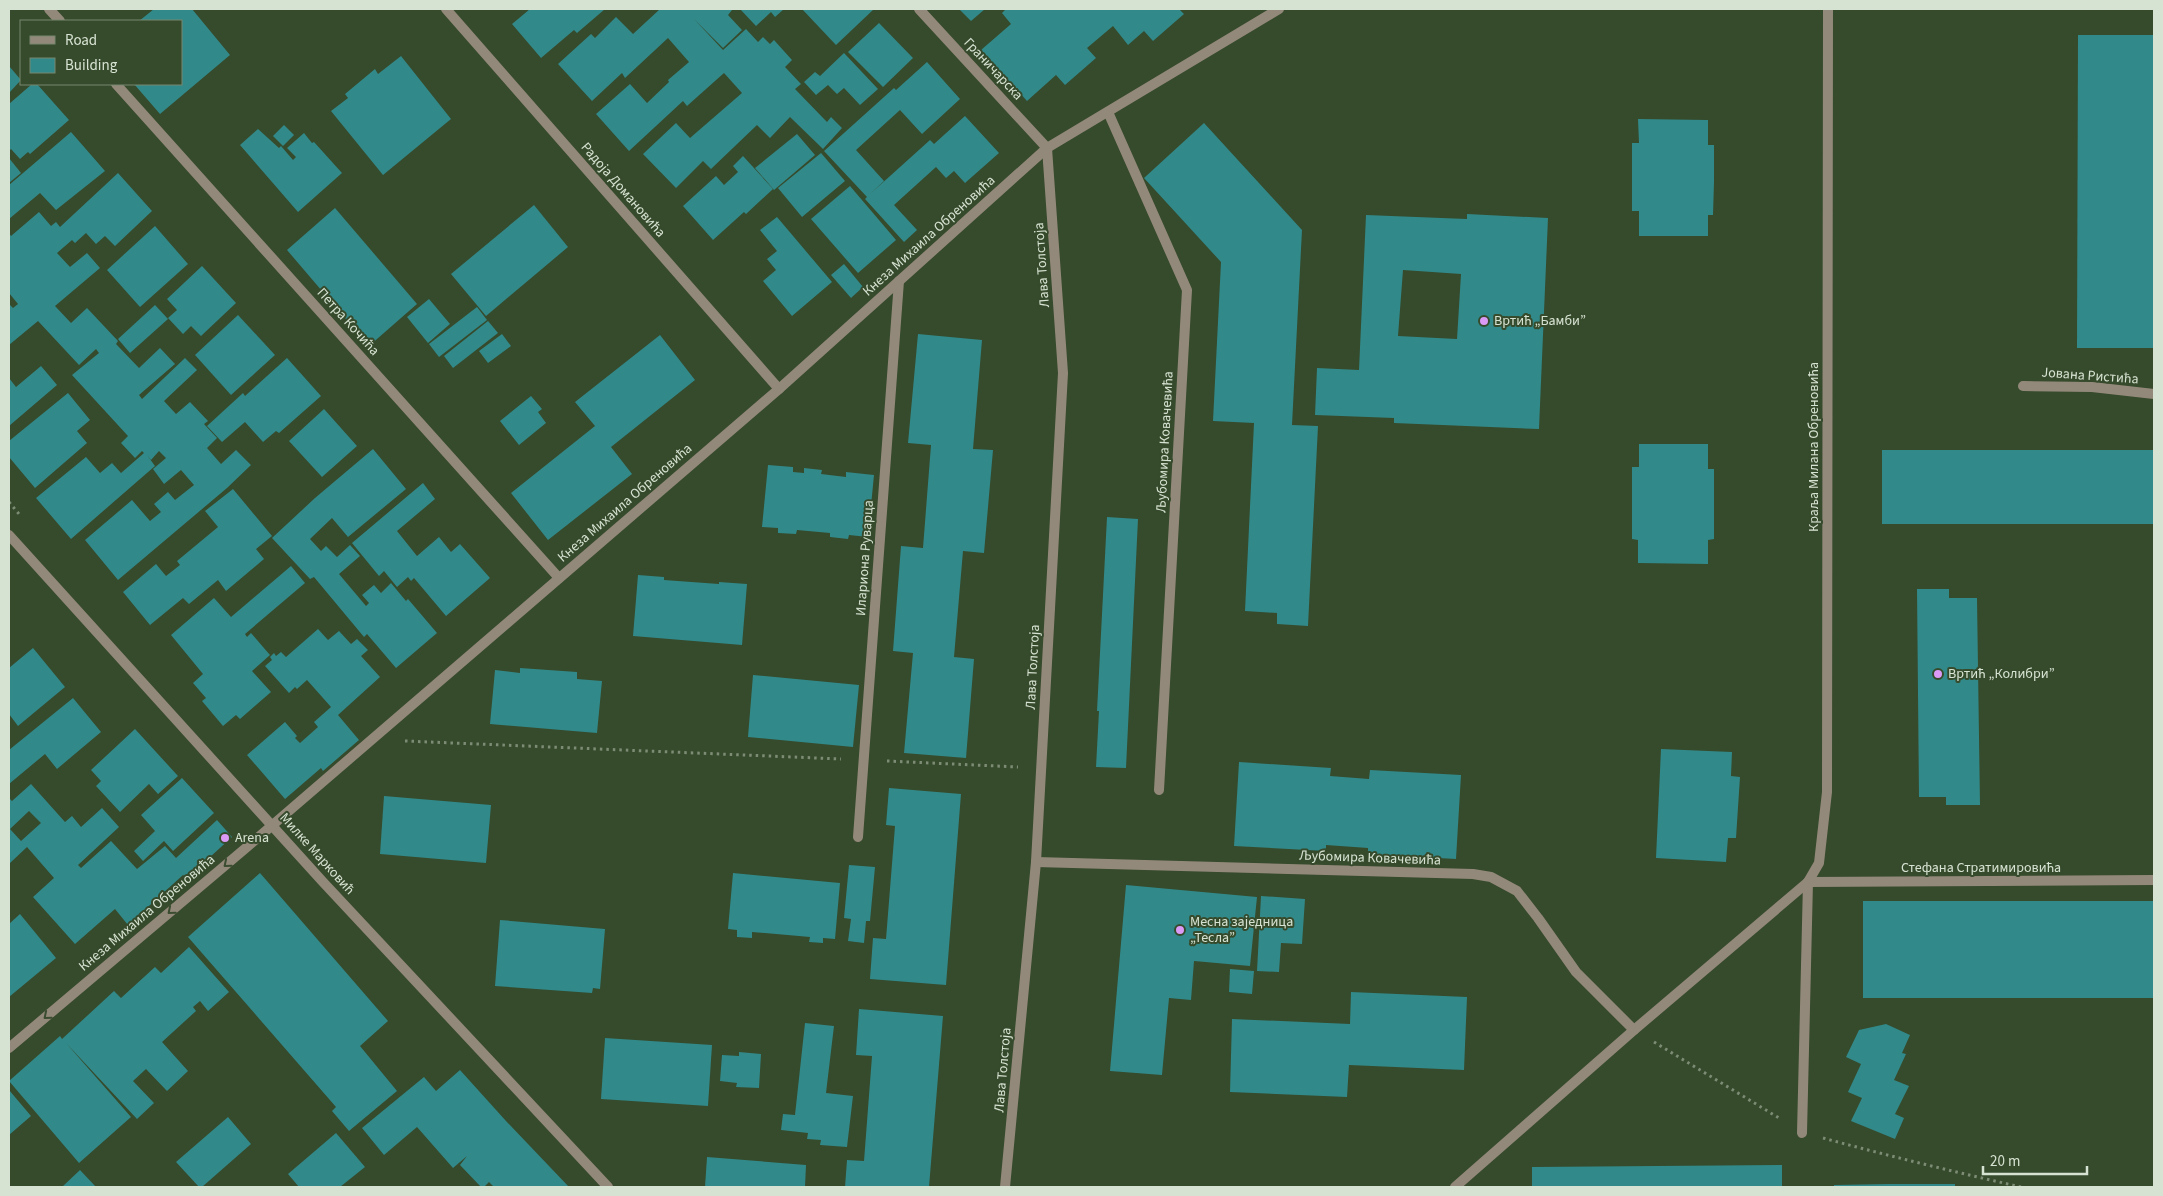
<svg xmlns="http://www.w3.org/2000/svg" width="2163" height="1196" font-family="'Source Sans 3',sans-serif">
<rect width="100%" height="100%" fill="#364a2c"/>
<g fill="#328989" fill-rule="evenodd">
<polygon points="154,9 192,9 230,55 160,114 134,84 181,84 181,21 139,21"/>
<polygon points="530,9 605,9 577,33 574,30 541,58 512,24"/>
<polygon points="660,9 731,9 732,10 728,15 742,30 723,48 694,19 723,50 746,29 758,42 763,37 770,44 774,40 792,60 785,67 801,84 795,89 827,122 831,117 842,128 823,149 790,117 770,138 757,125 711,169 703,161 676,188 643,154 676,123 690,138 742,93 724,73 687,106 683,101 629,151 596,114 630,84 647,103 669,82 668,80 689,62 668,38 625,78 622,73 592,101 558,64 591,34 595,38 616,17 633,34"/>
<polygon points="740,9 784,9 775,17 771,12 756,26"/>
<polygon points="802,9 874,9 836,45"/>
<polygon points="959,9 985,9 971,21"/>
<polygon points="1006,9 1179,9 1184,14 1153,41 1144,31 1128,45 1113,26 1087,48 1096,58 1065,85 1056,75 1027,101 981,50 1011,24 1002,13"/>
<polygon points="879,23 913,58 883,87 848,52"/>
<polygon points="2078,35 2154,35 2153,348 2077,348"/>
<polygon points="844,53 878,89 860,105 844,88 837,94 828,85 816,95 804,82 815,72 820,76"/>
<polygon points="401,56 451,119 383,175 331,111 348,98 345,94 375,69 378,74"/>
<polygon points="927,62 960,99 922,134 900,110 856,150 884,181 869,195 930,140 934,144 965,116 999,153 965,183 954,171 946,178 936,167 894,205 917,230 904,242 865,199 867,197 824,151 894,88 896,90"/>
<polygon points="9,66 21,80 9,93"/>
<polygon points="32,84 37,84 69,120 30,154 28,152 20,159 11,149 9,151 9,104"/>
<polygon points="1638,119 1708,120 1708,145 1714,145 1714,182 1713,215 1708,215 1708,236 1639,236 1639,211 1632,211 1632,143 1639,143"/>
<polygon points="1204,123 1302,230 1292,425 1318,426 1308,626 1277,624 1277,613 1245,611 1254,423 1213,421 1221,262 1144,178"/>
<polygon points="284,125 294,135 283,146 273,136"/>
<polygon points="258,129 279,148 281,146 293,160 296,157 287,148 304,133 312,143 314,142 342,173 298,212 240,145"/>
<polygon points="71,132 105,171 56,210 40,193 9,219 9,185"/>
<polygon points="797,134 815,155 774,190 755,168"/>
<polygon points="821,153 845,181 802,217 778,188"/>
<polygon points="743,156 773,189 746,214 744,212 713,240 683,206 716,176 724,185 738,172 733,166"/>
<polygon points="9,158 21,173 9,183"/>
<polygon points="118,173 152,211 115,246 105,236 96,244 86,233 75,243 72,240 57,253 70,267 87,253 100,268 55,306 71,323 87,308 118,341 116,344 139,368 160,348 175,364 139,395 142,399 185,358 197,370 164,401 176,414 190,402 208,421 204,424 217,438 207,448 221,464 236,450 251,465 227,488 118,580 85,540 132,500 150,521 161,512 154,504 168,492 175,500 194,485 181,470 164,484 153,469 166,458 159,451 151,460 147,455 155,466 71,539 36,498 86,457 100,473 112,463 121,473 144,453 142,451 135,458 121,443 128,436 72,375 99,353 96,349 79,365 38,321 9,345 9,304 13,308 18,304 9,293 9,233 11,236 39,212 51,226 56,222 60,227"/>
<polygon points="850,186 896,240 858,273 811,219"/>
<polygon points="534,205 568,247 486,316 451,274"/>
<polygon points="335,208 417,304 369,346 287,250"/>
<path d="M1467 214 1548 218 1539 429 1394 423V418L1315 415 1317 368 1359 370 1366 215 1467 219ZM1403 270 1461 274 1457 339 1398 336Z"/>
<polygon points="777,217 832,282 792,316 763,281 776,270 767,259 777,251 760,230"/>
<polygon points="155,226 188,264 140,307 107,270"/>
<polygon points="844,264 863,287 851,298 831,275"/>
<polygon points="202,266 236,303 201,336 191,326 183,334 168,318 177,310 167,299"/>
<polygon points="429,299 450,324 428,343 407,317"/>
<polygon points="155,305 168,319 130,353 118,339"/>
<polygon points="477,307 487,320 439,357 429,344"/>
<polygon points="238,315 275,355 231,395 195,355"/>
<polygon points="488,321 498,333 453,368 444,356"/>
<polygon points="502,334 511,346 488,363 479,351"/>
<polygon points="918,334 982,340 973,449 993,450 984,553 963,551 954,657 974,659 966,758 904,753 913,653 893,651 901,546 923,548 931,445 908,443"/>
<polygon points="660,335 695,380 611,447 632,474 548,540 511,493 595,426 575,402"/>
<polygon points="287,358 321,396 279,433 276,431 263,442 245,422 222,442 207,426 243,393 245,396"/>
<polygon points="41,366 57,385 9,426 9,378 16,387"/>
<polygon points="68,393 90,420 77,431 87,443 35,488 9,457 9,441"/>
<polygon points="531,396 542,409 538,412 546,423 519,445 500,421"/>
<polygon points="324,409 357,446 322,477 289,441"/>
<polygon points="1639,444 1708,444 1708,469 1714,469 1714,539 1708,540 1708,564 1638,563 1638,540 1632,539 1632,467 1639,467"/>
<polygon points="373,449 406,489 348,537 332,518 310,539 321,551 326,546 337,557 350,545 360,556 339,574 366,606 369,603 362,595 374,585 381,593 391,583 406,601 408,599 437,633 396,668 367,634 364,637 314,577 310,579 272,538 315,498"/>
<rect x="1882" y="450" width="272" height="74"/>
<polygon points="768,465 793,467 793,472 804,473 804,468 822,470 821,474 846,477 846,472 874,475 868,537 849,535 848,539 830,537 830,533 797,530 796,534 778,533 778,528 762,527"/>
<polygon points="423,483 435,499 397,531 417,556 439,537 451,552 460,544 490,578 446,616 414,578 411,581 408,577 397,587 384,571 379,576 352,543"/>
<polygon points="233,489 272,536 256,549 264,559 226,591 218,580 189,604 183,598 150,625 123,592 156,564 166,576 180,565 177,561 218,527 205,511"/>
<polygon points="1107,517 1138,519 1126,768 1096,767 1099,711 1097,711"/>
<polygon points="291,566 305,583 245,634 247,637 251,633 270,655 252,671 271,692 240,719 236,715 223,726 202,701 206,698 193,683 203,674 171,635 214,598 231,617"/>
<polygon points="638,575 664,577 664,580 719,584 719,582 747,584 742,645 633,636"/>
<polygon points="1917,589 1949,589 1949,598 1977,598 1980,805 1946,805 1946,797 1919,797"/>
<polygon points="318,629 328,640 339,631 351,644 357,639 368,650 361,656 380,677 338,715 359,740 323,771 321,768 285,799 247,755 285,722 297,736 295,738 300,743 318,727 314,722 331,707 307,680 297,689 295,687 289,693 265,666 272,660 270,657 274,653 276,656 281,652 286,657"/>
<polygon points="33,648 65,687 18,726 9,714 9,668"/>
<polygon points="520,668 577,672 577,679 602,681 597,733 490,724 495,670 520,673"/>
<polygon points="753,675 859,685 853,747 748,737"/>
<polygon points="73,698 101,732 57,769 45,754 9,784 9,750"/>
<polygon points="135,729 178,776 158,794 149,784 120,812 96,786 101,781 91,770"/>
<polygon points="1661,749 1732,752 1731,776 1740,777 1736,838 1728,838 1726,862 1656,858"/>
<polygon points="1239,762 1331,768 1330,776 1369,779 1370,770 1461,775 1456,859 1368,854 1368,848 1326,845 1326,851 1234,846"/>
<polygon points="182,778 214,813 173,851 164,841 143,861 134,851 155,831 141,815"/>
<path d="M31 784 65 822 72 816 81 827 102 808 119 827 78 865 81 868 111 841 137 869 165 846 176 858 217 820 232 837 187 878 183 875 128 925 115 909 75 944 33 897 54 878 27 847 9 864V798L12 801ZM29 811 41 823 21 841 10 829Z"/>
<polygon points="889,788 961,794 946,985 870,979 873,938 886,939 895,826 886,825"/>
<polygon points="384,796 491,805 486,863 380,854"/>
<polygon points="849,865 875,867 870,921 866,921 864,943 848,941 851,919 844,918"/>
<polygon points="260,873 388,1021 360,1046 397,1091 349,1131 332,1111 336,1107 188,937"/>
<polygon points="733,873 840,883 835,939 823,938 823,943 809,942 810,937 752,932 752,938 737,937 737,930 728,929"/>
<polygon points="1126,885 1257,897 1250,966 1194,961 1191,1000 1169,998 1162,1075 1110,1071"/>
<polygon points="1261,896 1305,899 1302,944 1281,943 1279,972 1257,971"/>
<rect x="1863" y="901" width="291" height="97"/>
<polygon points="20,914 56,958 9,997 9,924"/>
<polygon points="500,920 605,929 600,989 593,988 592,993 495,986"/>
<polygon points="189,947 229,992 208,1011 200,1001 193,1007 196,1011 162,1042 188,1071 167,1091 146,1069 133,1081 154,1103 137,1119 66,1043 131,1117 79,1163 9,1081 60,1036 62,1039 114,991 121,998 155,967 161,973"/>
<polygon points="1230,969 1254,971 1252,994 1229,992"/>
<polygon points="1351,992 1467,997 1464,1070 1349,1065 1347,1097 1230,1092 1232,1019 1350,1024"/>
<polygon points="859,1009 943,1016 929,1187 845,1187 847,1160 864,1161 872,1056 856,1055"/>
<polygon points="805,1023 834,1026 826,1093 853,1096 847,1147 820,1145 821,1140 807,1139 808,1133 781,1130 783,1114 795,1115"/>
<polygon points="1886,1024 1910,1035 1902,1053 1906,1054 1894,1080 1909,1086 1895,1114 1904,1118 1895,1139 1851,1121 1862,1098 1848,1092 1861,1064 1846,1057 1859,1030"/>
<polygon points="605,1038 712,1045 708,1106 601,1099"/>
<polygon points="739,1052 761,1054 759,1088 736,1087 737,1083 720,1081 722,1055 739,1056"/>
<polygon points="460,1070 506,1121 569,1187 494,1187 489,1182 484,1187 481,1187 460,1165 467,1156 453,1168 417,1127 384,1155 362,1128 424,1077 436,1091"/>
<polygon points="9,1090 31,1116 9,1135"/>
<polygon points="228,1117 251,1144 202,1187 199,1187 176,1162"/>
<polygon points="336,1133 365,1167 340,1187 299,1187 288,1174"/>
<polygon points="707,1157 806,1165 805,1187 705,1187"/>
<polygon points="1782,1165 1782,1187 1532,1187 1532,1167"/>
<polygon points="80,1170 96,1187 62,1187"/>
<polygon points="1888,1184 1955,1184 1955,1187 1834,1187 1834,1185"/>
</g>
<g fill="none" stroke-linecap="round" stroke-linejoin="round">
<g stroke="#7d8d75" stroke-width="3" stroke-dasharray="2.5 4" stroke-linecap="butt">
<polyline points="9,502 19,514"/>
<polyline points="405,741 841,759"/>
<polyline points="887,761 1018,767"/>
<polyline points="1654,1042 1779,1118"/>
<path d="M1823 1138C1889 1156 1955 1172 2021 1187"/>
</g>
<g stroke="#93897a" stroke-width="10">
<polyline points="2023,386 2092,387 2154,394"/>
<polyline points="1802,1133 1808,882"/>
</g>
<g stroke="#93897a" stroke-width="10">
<polyline points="49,9 60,21"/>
<polyline points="446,9 779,389"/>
<polyline points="919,9 1047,148"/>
<polyline points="116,84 559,578"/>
<polyline points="1108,112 1187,290 1159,790"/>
<polyline points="9,535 323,882 608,1187"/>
<polyline points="858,837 899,281"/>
<polyline points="1036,862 1473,874 1491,877 1517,891 1538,918 1576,972 1634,1030"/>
<polyline points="1808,882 2154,880"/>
<polyline points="9,1048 247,847 779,389 1047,148 1279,9"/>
<polyline points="1005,1187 1036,862 1063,373 1047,148"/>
<polyline points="1455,1187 1634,1030 1808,882 1819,863 1827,792 1828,9"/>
</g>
</g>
<defs><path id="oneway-chevron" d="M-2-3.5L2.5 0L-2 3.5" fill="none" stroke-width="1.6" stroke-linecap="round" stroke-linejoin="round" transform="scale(1.25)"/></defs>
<g stroke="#3b4d30">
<use href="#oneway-chevron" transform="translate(227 864) rotate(140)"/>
<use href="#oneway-chevron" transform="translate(171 911) rotate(140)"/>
<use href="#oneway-chevron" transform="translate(47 1016) rotate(140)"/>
</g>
<g fill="#da9af6" stroke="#364a2c" stroke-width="2">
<circle cx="1484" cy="321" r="5"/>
<circle cx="1938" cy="674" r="5"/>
<circle cx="225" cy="838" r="5"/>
<circle cx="1180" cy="930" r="5"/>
</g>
<g text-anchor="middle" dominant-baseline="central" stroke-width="4" stroke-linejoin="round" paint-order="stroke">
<g font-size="14" fill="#d7e3d2" stroke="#364a2c">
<text transform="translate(993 69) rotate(47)">Граничарска</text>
<text transform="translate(623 190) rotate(49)">Радоја Домановића</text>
<text transform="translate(929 236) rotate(-42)">Кнеза Михаила Обреновића</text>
<text transform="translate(1042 265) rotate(-94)">Лава Толстоја</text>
<text transform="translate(348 322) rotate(48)">Петра Кочића</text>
<text transform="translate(2090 376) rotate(4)">Јована Ристића</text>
<text transform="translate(1165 442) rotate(-87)">Љубомира Ковачевића</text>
<text transform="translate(1814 447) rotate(-90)">Краља Милана Обреновића</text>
<text transform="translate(625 503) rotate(-41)">Кнеза Михаила Обреновића</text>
<text transform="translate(865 558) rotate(-86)">Илариона Руварца</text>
<text transform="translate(1033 667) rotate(-87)">Лава Толстоја</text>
<text transform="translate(317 854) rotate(48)">Милке Марковић</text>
<text transform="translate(1370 858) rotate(2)">Љубомира Ковачевића</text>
<text x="1981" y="868">Стефана Стратимировића</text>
<text transform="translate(147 913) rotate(-40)">Кнеза Михаила Обреновића</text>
<text transform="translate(1003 1070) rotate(-85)">Лава Толстоја</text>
</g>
<g font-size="14" fill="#d7e3d2" stroke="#364a2c" text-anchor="start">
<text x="1494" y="321">Вртић „Бамби”</text>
<text x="1948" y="674">Вртић „Колибри”</text>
<text x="235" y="838">Arena</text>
<text x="1190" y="922">Месна заједница<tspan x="1190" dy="16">„Тесла”</tspan></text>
</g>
</g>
<rect width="2163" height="1196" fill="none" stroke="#d7e3d2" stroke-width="20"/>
<rect x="20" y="20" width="162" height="65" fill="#364a2c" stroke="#76876e"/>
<rect x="30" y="36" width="25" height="8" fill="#93897a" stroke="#76876e"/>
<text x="65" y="45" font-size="15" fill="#d7e3d2">Road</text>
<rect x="30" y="58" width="25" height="15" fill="#328989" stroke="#76876e"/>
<text x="65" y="70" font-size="15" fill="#d7e3d2">Building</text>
<path d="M1983 1166v8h104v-8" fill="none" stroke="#d7e3d2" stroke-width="2.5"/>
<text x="1990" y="1166" font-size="15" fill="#d7e3d2" stroke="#364a2c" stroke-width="4" paint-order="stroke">20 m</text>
</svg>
